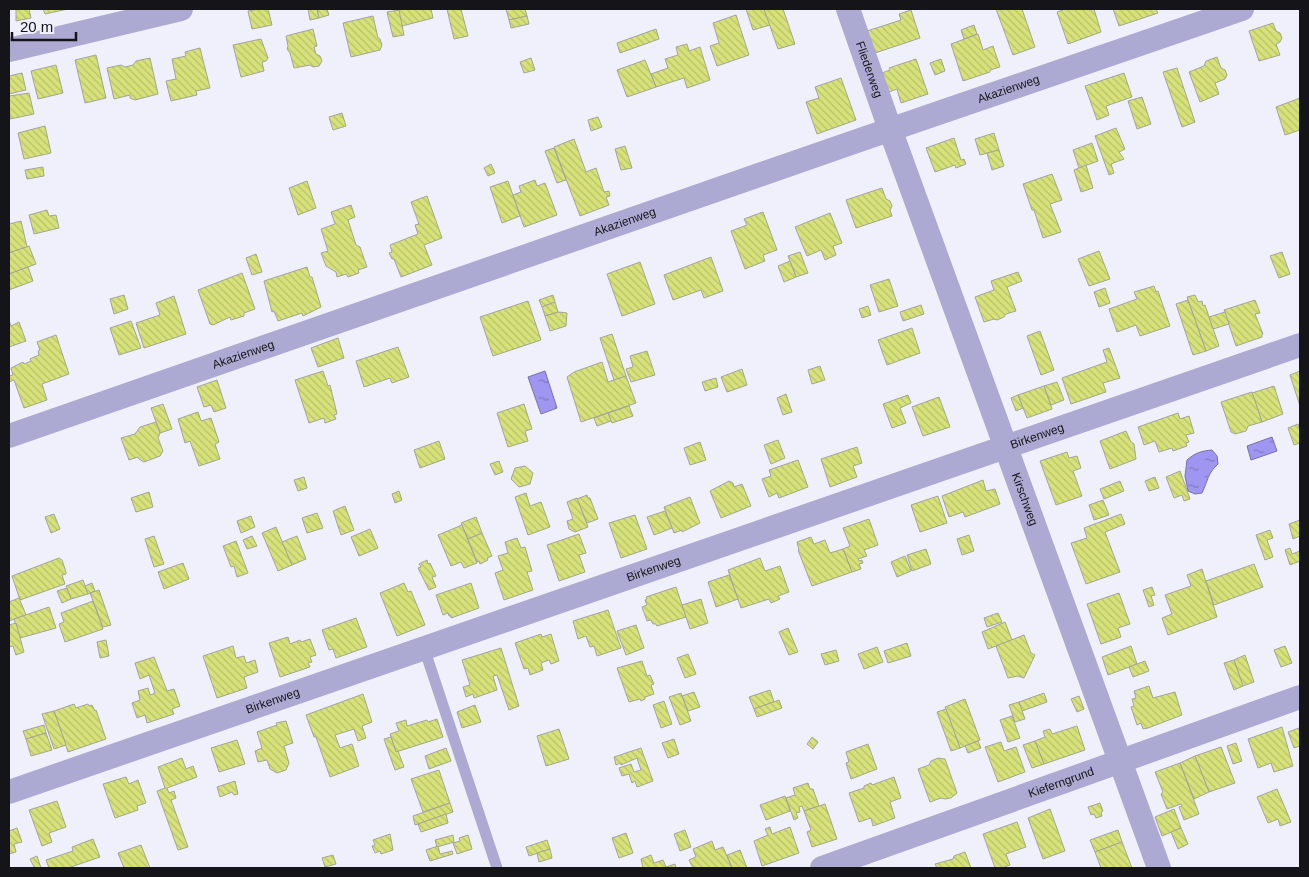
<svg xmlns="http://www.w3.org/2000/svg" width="1309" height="877" font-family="Arial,sans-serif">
<defs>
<pattern id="water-ripples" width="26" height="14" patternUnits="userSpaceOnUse" patternTransform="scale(1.25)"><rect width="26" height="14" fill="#9f96f1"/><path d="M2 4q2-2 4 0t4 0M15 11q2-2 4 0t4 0" fill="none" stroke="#8079c2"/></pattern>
<pattern id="building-back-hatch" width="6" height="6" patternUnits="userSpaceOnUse" patternTransform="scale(1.25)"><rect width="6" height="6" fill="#d8e27a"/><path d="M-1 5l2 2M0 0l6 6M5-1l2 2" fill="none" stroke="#b8c169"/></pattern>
</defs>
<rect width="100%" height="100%" fill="#f0f0fd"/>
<g fill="url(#water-ripples)" stroke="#766fb0">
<polygon points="545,371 557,408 541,414 528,377"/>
<polygon points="1272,437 1277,451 1251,460 1247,446"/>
<path d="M1212 450 1217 456 1218 464C1207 474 1208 481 1202 493L1195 494 1188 491 1185 476 1187 460C1195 453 1201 451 1212 450Z"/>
</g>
<g fill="url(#building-back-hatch)" stroke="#a3a598">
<polygon points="16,9 29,9 31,18 16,21"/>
<polygon points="43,9 68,9 45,14"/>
<polygon points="259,9 268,9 272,25 252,29 248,11"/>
<polygon points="308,9 317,9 319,18 310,20"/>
<polygon points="317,9 327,9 329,15 319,18"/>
<polygon points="398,9 431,9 433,18 402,26"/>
<polygon points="447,9 461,9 468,36 454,39"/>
<polygon points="506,9 525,9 527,16 509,20"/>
<polygon points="746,9 764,9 770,25 753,30"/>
<polygon points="764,9 783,9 795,44 778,49"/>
<polygon points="996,9 1022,9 1035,47 1013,55"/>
<polygon points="1065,9 1094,9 1101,32 1068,44 1057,12"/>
<polygon points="1113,9 1156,9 1158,13 1119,26"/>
<polygon points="399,10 404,35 393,37 387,12"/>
<polygon points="911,10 920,38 875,53 867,31 901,20 899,14"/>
<polygon points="736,15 749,55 717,66 710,46 719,43 713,23"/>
<polygon points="373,16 378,38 380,39 382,45 380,50 351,57 343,23"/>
<polygon points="527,16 529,24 511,28 509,20"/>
<polygon points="1273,23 1276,31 1280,33 1282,38 1280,42 1276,44 1280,55 1259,61 1249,31"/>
<polygon points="974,25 977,34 964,39 961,30"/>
<polygon points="313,29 317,46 314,47 316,54 320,56 322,61 319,66 313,67 310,65 294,68 290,53 287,49 288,46 286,36"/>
<polygon points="656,29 659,39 620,53 617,43"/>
<polygon points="978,34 983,50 993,46 1000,67 990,70 990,72 963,81 951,44"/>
<polygon points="261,39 268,58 266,61 262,62 264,71 241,77 233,45"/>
<polygon points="687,44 689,51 700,47 710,80 687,88 684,78 656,87 651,74 668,68 665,59 678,55 676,47"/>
<polygon points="200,48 210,88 196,91 197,95 171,101 166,81 176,79 172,59 186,56 185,52"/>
<polygon points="96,55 106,98 85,103 75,60"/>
<polygon points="1217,57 1221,68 1225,70 1227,75 1225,79 1215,83 1219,94 1200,102 1189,72 1204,66 1206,61"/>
<polygon points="150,58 158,94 135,100 130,98 130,95 114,99 107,68 121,65 125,67 133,65 136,61"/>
<polygon points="531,58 535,70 524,73 520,62"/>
<polygon points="916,59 928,94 901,103 897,89 889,92 882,73 890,70 889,68"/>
<polygon points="941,59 945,71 935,75 930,63"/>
<polygon points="645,60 656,87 627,97 617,70"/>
<polygon points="56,65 63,93 38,99 31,71"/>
<polygon points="1177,68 1195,122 1182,127 1163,72"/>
<polygon points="22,73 26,90 9,94 9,76"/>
<polygon points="1124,73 1132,97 1106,106 1109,115 1097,120 1085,86"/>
<polygon points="841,78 856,120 817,134 806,102 819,98 815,87"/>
<polygon points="29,93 34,114 10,119 9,96"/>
<polygon points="1142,97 1151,124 1137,129 1128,101"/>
<polygon points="1300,98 1300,130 1285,135 1276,107"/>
<polygon points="342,113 346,126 333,130 329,117"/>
<polygon points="598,117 602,127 591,131 588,120"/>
<polygon points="45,126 51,153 24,159 18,133"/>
<polygon points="1116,128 1125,149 1119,152 1124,159 1111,164 1114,173 1109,175 1095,136"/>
<polygon points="994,133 999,150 980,155 975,139"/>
<polygon points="954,138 961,160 964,159 966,164 956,168 955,165 935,172 926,148"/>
<polygon points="574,139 586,172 596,168 604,192 609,191 610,196 606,197 609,205 580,216 554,147"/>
<polygon points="1092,143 1098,161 1079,168 1073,150"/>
<polygon points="625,146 632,168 621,170 615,149"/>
<polygon points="554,148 566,180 557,183 545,151"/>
<polygon points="999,150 1004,166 992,170 987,153"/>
<polygon points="491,164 495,173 488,176 484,168"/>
<polygon points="1086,165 1093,188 1081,192 1074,170"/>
<polygon points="43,167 44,176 27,179 25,170"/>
<polygon points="1052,174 1062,200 1050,204 1061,232 1043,238 1034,210 1032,210 1023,184"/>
<polygon points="535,180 537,186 545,183 557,215 524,227 513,195 521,192 519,186"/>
<polygon points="307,181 316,208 298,215 289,188"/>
<polygon points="508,181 520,216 502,223 490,187"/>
<polygon points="882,188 886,199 890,201 892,206 890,210 892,216 856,228 846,200"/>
<polygon points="427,196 442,238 424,245 432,265 401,277 394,259 392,259 389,253 392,252 390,245 418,234 415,225 419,224 411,202"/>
<polygon points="351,205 355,217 348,220 356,245 360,247 367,267 358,270 359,273 348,277 346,274 337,277 336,272 326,266 321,253 328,251 321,229 335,224 331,212"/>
<polygon points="47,210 49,216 56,215 59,228 34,234 29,215"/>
<polygon points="763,212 777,250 763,255 765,261 745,269 731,231 747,225 744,219"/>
<polygon points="830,213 842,243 833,246 836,255 825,260 821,250 807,256 795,227"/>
<polygon points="21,221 27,247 9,253 9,224"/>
<polygon points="29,246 36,264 9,274 9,253"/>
<polygon points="1099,251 1110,279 1089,286 1078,259"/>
<polygon points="800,252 808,273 796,277 788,256"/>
<polygon points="1282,252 1290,274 1279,278 1270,256"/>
<polygon points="256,254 262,272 252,275 246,258"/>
<polygon points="711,257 723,291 704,298 701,290 673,300 664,275"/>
<polygon points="790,261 796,277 784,282 778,266"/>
<polygon points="640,262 655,304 622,316 607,274"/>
<polygon points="28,267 33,281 9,290 9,274"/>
<polygon points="307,267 310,277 312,277 321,307 303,316 302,313 278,321 274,311 272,312 264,281"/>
<polygon points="1018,272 1022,281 1007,287 1016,311 1006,314 1004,317 997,320 994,319 984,322 975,297 994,290 991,281"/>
<polygon points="242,273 255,309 244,313 244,316 231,320 230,317 213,325 210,324 198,290"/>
<polygon points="889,279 898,306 879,312 870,285"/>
<polygon points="1154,286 1156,292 1158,291 1170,326 1140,336 1136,325 1117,332 1109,309 1137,299 1134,292"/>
<polygon points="1105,288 1110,303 1099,307 1094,292"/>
<polygon points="124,295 128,309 114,314 110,299"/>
<polygon points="553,295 555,302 542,307 539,300"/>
<polygon points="1195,295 1198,302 1202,301 1203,306 1205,305 1219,346 1206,351 1187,297"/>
<polygon points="174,296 186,334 144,348 136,323 160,315 156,303"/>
<polygon points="1188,300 1206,351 1193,355 1176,304"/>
<polygon points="1255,300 1260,313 1255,314 1263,334 1262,334 1262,337 1236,346 1224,310"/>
<polygon points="528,301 541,340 493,356 480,317"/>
<polygon points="555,302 558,312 545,316 542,307"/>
<polygon points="921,305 924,314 903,321 900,312"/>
<polygon points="868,306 871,315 862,318 859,309"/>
<polygon points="559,312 567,313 566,326 550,331 545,316"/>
<polygon points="1225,312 1229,324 1213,329 1209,317"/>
<polygon points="9,320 11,326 19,322 26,341 9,347"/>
<polygon points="131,321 141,348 119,355 110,328"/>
<polygon points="912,328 920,353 887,365 878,340"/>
<polygon points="1040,331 1054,370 1041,375 1027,336"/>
<polygon points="612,334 626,376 614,380 600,338"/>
<polygon points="56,335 69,374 42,384 47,400 24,408 14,380 9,382 9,376 13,375 11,368 23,362 24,364 31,361 30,359 39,355 38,351 40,350 37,342"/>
<polygon points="338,338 344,358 318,367 311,348"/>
<polygon points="398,347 409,377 392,383 390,378 364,387 356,361"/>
<polygon points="1109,348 1120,378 1103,383 1106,392 1071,404 1062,378 1107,362 1103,350"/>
<polygon points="647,351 655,375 631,382 626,369 633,367 630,356"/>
<polygon points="602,362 608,382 626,376 636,403 581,422 567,377 574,372"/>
<polygon points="820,366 825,380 812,384 808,370"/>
<polygon points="742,369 747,385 727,392 721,377"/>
<polygon points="323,371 328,386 330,385 337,414 334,415 336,419 325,423 324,418 309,423 295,380"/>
<polygon points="1300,371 1300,406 1290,375"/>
<polygon points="716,378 718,387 705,391 702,382"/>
<polygon points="217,380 226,408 214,412 211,405 204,407 197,387"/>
<polygon points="1057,382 1064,400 1051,405 1044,386"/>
<polygon points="1044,386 1052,409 1027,418 1018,395"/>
<polygon points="1274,386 1283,414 1262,422 1252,393"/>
<polygon points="1252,392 1262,422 1248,426 1246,431 1235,434 1231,432 1221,402"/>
<polygon points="786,394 792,412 783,415 777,398"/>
<polygon points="908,395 911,403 900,408 906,423 892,428 883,404"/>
<polygon points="1018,395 1023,408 1016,411 1011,398"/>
<polygon points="939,397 950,427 923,436 912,407"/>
<polygon points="163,404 172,429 160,433 151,408"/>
<polygon points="524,404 532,429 525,431 528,441 508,447 497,413"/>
<polygon points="629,406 633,416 612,423 608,413"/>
<polygon points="198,412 201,421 211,418 219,442 215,444 220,459 199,466 190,441 185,443 178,419"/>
<polygon points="608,413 611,421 597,426 594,418"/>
<polygon points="1178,413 1180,419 1189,416 1194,433 1186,435 1189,442 1186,443 1187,446 1173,451 1172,448 1159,452 1155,441 1144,445 1138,427"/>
<polygon points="156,422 160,433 158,438 163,451 160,456 144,462 139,459 138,457 129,460 121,438 135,434 140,427"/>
<polygon points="1298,424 1300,430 1300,443 1294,445 1288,428"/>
<polygon points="1126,431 1131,442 1134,444 1136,459 1110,469 1100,441"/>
<polygon points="778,440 785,458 771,464 764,445"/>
<polygon points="439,441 445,459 420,468 414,450"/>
<polygon points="700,442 706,460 690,465 684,448"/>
<polygon points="857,447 862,463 853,466 857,477 830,487 821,459"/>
<polygon points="1067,452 1069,458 1077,456 1081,468 1073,471 1082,496 1056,505 1040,461"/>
<polygon points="798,460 808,487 779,498 777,493 769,497 762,479 771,476 769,470"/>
<polygon points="499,461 503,472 495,475 490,464"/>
<polygon points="525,466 533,473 530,484 519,487 511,479 515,468"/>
<polygon points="1180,471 1190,499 1184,501 1182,495 1174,498 1166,477"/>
<polygon points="304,477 307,488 298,491 294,480"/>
<polygon points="1155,477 1159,488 1149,491 1145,481"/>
<polygon points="983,480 986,491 995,489 1000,504 965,517 963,512 949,517 942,496"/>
<polygon points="729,481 733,483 734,487 742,484 751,506 721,518 710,491"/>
<polygon points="1120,481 1124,491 1104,499 1100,489"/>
<polygon points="399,491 402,500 395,503 392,494"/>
<polygon points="149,492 153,507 136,512 131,498"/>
<polygon points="526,493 530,506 541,502 550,527 528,535 515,497"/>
<polygon points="587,495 588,498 590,498 598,519 587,523 577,499"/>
<polygon points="938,496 947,523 920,532 911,505"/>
<polygon points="690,497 700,523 682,532 682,530 674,533 664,507"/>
<polygon points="577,498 588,527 575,532 569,529 567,521 573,519 567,502"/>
<polygon points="1103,500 1109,515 1094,520 1089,505"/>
<polygon points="345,506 354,530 341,535 333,511"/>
<polygon points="665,511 672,528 654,535 647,517"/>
<polygon points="317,513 323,528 307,533 302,518"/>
<polygon points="54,514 60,529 51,533 45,517"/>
<polygon points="1121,514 1125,524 1105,532 1120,572 1086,584 1071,543 1087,538 1084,528"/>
<polygon points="635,515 647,549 621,558 609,523"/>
<polygon points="251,516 255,527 241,533 237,521"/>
<polygon points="476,517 482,533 468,539 461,523"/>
<polygon points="869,519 878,545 864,550 867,556 858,559 859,561 862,560 863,563 859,564 861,569 852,572 843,549 850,546 843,528"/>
<polygon points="1300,520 1300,536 1293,539 1289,524"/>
<polygon points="462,525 477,563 464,568 461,562 451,566 438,535"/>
<polygon points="276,527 292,565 278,571 262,533"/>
<polygon points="370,529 378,548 359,556 351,537"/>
<polygon points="1270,530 1273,538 1267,540 1273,557 1265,560 1256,535"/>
<polygon points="482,533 492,556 487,558 488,560 480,564 479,561 477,562 468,539"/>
<polygon points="579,534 586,553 579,555 585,572 559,581 547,545"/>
<polygon points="969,535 974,551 962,555 957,539"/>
<polygon points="154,536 164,564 154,567 145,539"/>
<polygon points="252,536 257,546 247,549 243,540"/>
<polygon points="297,536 306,559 292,565 282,542"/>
<polygon points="811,537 814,544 825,540 830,553 843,549 852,572 812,586 798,550 799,550 797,542"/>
<polygon points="517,538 521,548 525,547 532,571 527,572 533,590 504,600 495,573 503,570 498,556 508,553 505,542"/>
<polygon points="236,541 248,573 237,577 234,566 231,567 223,546"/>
<polygon points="1290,548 1292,554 1300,551 1300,561 1290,565 1285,550"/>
<polygon points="926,549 931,564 912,571 907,555"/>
<polygon points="905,556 911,571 897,577 891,562"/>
<polygon points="59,558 62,560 66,572 66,574 62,575 65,584 20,600 12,576"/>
<polygon points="760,558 765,571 780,566 789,592 778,596 780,599 771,603 769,599 741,608 728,570"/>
<polygon points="427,560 428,564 430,563 436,576 432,577 436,587 429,590 418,568 421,567 419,564"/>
<polygon points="183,563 189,579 164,589 158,572"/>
<polygon points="1254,564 1263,587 1214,605 1206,581"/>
<polygon points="1202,569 1217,617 1168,635 1162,618 1172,614 1165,595 1191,586 1187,575"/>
<polygon points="729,575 738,599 716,607 708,582"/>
<polygon points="83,580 88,594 71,599 66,586"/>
<polygon points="92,583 95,591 88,594 85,586"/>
<polygon points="404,583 408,592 411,591 425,625 397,636 380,593"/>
<polygon points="471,583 479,608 451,618 451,616 449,616 448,613 443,615 436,595"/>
<polygon points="676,587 686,617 657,626 656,624 653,624 651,620 647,621 642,607 647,605 645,600 647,599 646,597"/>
<polygon points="1152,587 1155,595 1151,596 1154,605 1149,607 1143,590"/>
<polygon points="67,588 71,599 62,603 57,591"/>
<polygon points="99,590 111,625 103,627 90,593"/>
<polygon points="1119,593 1130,624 1118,628 1121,637 1101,644 1087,604"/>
<polygon points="19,598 26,615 9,621 9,602"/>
<polygon points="701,599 708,623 690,629 682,605"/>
<polygon points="93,601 103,629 65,642 59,624 64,622 61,613"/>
<polygon points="49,607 56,628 20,638 14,619"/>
<polygon points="608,610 621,648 597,656 594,646 590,647 586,636 578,639 573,621"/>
<polygon points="998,613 1002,622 987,627 984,618"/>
<polygon points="356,618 367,647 336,658 333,649 329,650 322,630"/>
<polygon points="1005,622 1012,640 988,649 982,632"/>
<polygon points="16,623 24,652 16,655 13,646 9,647 9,625"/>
<polygon points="636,625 644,648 626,655 617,631"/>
<polygon points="788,628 798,652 789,655 779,632"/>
<polygon points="541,634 542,637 551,634 559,661 551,664 549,660 541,663 543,670 530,675 528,668 524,669 515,643"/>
<polygon points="1024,635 1031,653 1035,655 1024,678 1018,676 1008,678 996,646"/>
<polygon points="288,637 290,644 300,640 301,642 310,639 316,655 310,657 312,662 308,663 310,667 280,677 269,643"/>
<polygon points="106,640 109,656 100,658 97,642"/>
<polygon points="907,643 911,656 888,663 884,651"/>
<polygon points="233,646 236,658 244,656 246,663 255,660 258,672 244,677 247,688 217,698 203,656"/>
<polygon points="1131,646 1137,664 1108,675 1102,657"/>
<polygon points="1285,646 1292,663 1281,667 1274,650"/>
<polygon points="877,647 883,662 864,669 858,654"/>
<polygon points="501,648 519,706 509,710 497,675 493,676 497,690 474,698 473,694 466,697 463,687 470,685 462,660"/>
<polygon points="836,650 839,661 825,665 821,654"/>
<polygon points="688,654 696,674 685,678 677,658"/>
<polygon points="1245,655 1254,682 1243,686 1234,660"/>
<polygon points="154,657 167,691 174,689 180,706 172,709 174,714 147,723 145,715 137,718 132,703 140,700 138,691 148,688 150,695 155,693 149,675 140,679 135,663"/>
<polygon points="1234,660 1243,686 1234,690 1224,663"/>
<polygon points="642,661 647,676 650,675 654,684 651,685 654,694 645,697 645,699 641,701 640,699 629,702 617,668"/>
<polygon points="1145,661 1149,671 1133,677 1129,667"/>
<polygon points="1149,686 1153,698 1175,692 1182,715 1148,728 1143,729 1141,723 1137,725 1131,707 1134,706 1132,699 1136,698 1134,691"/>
<polygon points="770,690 774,702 754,709 749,697"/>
<polygon points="694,692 700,707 688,711 682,696"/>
<polygon points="681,693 691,721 680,725 669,697"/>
<polygon points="1044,693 1047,702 1022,711 1019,702"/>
<polygon points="363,694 372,722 362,726 366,738 358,741 354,729 335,735 340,748 352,744 359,766 330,777 316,737 314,737 306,715"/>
<polygon points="1079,696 1084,709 1077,712 1071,699"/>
<polygon points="965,699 980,740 960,748 945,707"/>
<polygon points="779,700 782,708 757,717 754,709"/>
<polygon points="664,701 672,724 661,728 653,705"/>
<polygon points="1019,702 1025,719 1015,722 1009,705"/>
<polygon points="74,704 76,708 88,704 89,706 92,705 95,711 96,710 106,739 68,752 54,711"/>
<polygon points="475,705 481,722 462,728 457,712"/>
<polygon points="946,709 960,748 951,751 937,712"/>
<polygon points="54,711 66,745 54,749 42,714"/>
<polygon points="1012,716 1020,738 1008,742 1000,720"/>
<polygon points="437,719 443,737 396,752 390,734 399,731 396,723 406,720 407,726 427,720 428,722"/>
<polygon points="286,721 293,743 284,746 289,763 286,770 277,773 270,769 267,760 258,762 255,751 262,748 257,732 277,725 276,723"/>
<polygon points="44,725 46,733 26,739 23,731"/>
<polygon points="1077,726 1085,750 1044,764 1035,741 1045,737 1043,731 1050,729 1052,734"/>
<polygon points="1282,727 1293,766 1274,772 1271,763 1258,768 1248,739"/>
<polygon points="1299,728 1300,746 1294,748 1288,732"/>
<polygon points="559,729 569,759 546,766 537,736"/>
<polygon points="46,733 52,750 31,756 26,739"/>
<polygon points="391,737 396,752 398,751 404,767 395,770 384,739"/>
<polygon points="812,737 818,742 813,749 807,744"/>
<polygon points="674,739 679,754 668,758 662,743"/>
<polygon points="237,740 245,764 219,772 211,748"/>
<polygon points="978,741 981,748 968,753 965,746"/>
<polygon points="1035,741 1044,764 1032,768 1023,745"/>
<polygon points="1001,742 1004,751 1016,747 1025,772 998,782 985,747"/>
<polygon points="1236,743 1242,761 1233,764 1227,746"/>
<polygon points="868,744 877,769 851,779 846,763 849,762 846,752"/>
<polygon points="1221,747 1235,783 1209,792 1195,756"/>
<polygon points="446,748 451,761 429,769 425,756"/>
<polygon points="641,748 653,781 637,787 635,781 632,783 629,774 622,776 619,768 631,764 634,772 641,770 637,758 621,765 620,763 616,765 614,757"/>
<polygon points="1195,756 1209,792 1194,799 1180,763"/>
<polygon points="182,758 186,769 193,766 197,777 167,788 169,793 174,791 176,798 171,800 188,847 178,850 157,791 165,788 158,767"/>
<polygon points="938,758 945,759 957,793 951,798 945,799 941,798 930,802 918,769 929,765 931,761"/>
<polygon points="1180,763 1199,814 1184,820 1179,807 1182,806 1181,804 1167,809 1161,794 1163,792 1155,772"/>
<polygon points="439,770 450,803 423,812 411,779"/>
<polygon points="126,777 129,784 138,780 146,803 137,806 138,810 115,818 103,784"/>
<polygon points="894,777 901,798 890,802 895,818 873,826 871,818 859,822 849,793 864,788 864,786 871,783 872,785"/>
<polygon points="235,781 238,794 234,795 232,792 220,797 217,787"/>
<polygon points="808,783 810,789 813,789 819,806 804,811 802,806 799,807 800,812 796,813 798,818 794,820 786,798 795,795 793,788"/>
<polygon points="1277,789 1291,822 1280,826 1278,819 1268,823 1257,797"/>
<polygon points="785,796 790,811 766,820 760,805"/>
<polygon points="57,801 66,827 49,833 52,842 42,846 29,810"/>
<polygon points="450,803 453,812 415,825 413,816"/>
<polygon points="1100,803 1103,811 1101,812 1102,816 1096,818 1094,814 1091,815 1088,807"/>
<polygon points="825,804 837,839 812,847 807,832 811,830 804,811"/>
<polygon points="1050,809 1065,851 1043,859 1028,818"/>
<polygon points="1174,809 1181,828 1162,836 1155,817"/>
<polygon points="446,814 448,823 421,832 418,824"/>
<polygon points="1017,822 1026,847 1006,854 1010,865 1002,868 995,868 983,834"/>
<polygon points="770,827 772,834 790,827 799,853 762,866 754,841 768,835 765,829"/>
<polygon points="17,828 22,842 14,844 16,852 9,854 9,831"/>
<polygon points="1181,828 1188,844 1178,849 1171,832"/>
<polygon points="685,830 691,847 680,851 674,834"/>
<polygon points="1118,830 1122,842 1095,852 1090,840"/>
<polygon points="626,833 633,853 619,858 612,838"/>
<polygon points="390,834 393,850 381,854 380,851 375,853 372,846 375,845 373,840"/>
<polygon points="453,835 454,842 437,847 435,840"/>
<polygon points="468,835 472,849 457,854 453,843 460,841 459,838"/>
<polygon points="93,839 100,857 68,868 49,868 46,860 73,851 72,847"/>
<polygon points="547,840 550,849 529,856 526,847"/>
<polygon points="712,841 715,850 723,847 732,868 693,868 689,860 696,857 693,849"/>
<polygon points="1122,842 1132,868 1101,868 1095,852"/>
<polygon points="141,845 150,868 124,868 118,853"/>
<polygon points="438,846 440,854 452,851 453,854 430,861 426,850"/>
<polygon points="550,849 552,858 539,862 537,853"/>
<polygon points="740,850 747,868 732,868 727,855"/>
<polygon points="965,852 971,868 937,868 935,864 953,859 954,856"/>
<polygon points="333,855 336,864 325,867 322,858"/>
<polygon points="651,855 654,863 663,860 666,867 675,864 676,868 643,868 641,859"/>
<polygon points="37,856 41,868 31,868 34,867 30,859"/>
</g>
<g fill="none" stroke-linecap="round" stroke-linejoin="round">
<polyline stroke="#acaad3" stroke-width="11" points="424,648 497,868"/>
<g stroke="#acaad3" stroke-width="24">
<path id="s1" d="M848 9 890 129 1159 868"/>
<polyline points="9,50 181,9"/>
<path id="s2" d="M9 436 854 142 1242 9"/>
<path id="s3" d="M9 792 1300 345"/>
<path id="s4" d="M822 868 1300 697"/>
</g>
</g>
<g text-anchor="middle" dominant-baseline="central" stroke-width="4" stroke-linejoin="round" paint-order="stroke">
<g font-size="12" fill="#151519" stroke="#f0f0fd">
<text stroke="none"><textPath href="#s1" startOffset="64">Fliederweg</textPath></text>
<text stroke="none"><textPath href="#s2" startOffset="1058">Akazienweg</textPath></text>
<text stroke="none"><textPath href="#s2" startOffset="652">Akazienweg</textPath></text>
<text stroke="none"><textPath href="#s2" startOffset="248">Akazienweg</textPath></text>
<text stroke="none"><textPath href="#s3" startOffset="1088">Birkenweg</textPath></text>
<text stroke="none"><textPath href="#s1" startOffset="521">Kirschweg</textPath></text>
<text stroke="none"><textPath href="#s3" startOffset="682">Birkenweg</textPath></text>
<text stroke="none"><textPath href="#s3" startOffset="279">Birkenweg</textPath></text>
<text stroke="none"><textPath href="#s4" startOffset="254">Kieferngrund</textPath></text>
</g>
</g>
<rect width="1309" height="877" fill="none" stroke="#151519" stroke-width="20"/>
<path d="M12 32v8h64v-8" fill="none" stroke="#151519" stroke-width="2.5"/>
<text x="20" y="32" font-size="15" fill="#151519" stroke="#f0f0fd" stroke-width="4" paint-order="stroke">20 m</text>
</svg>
